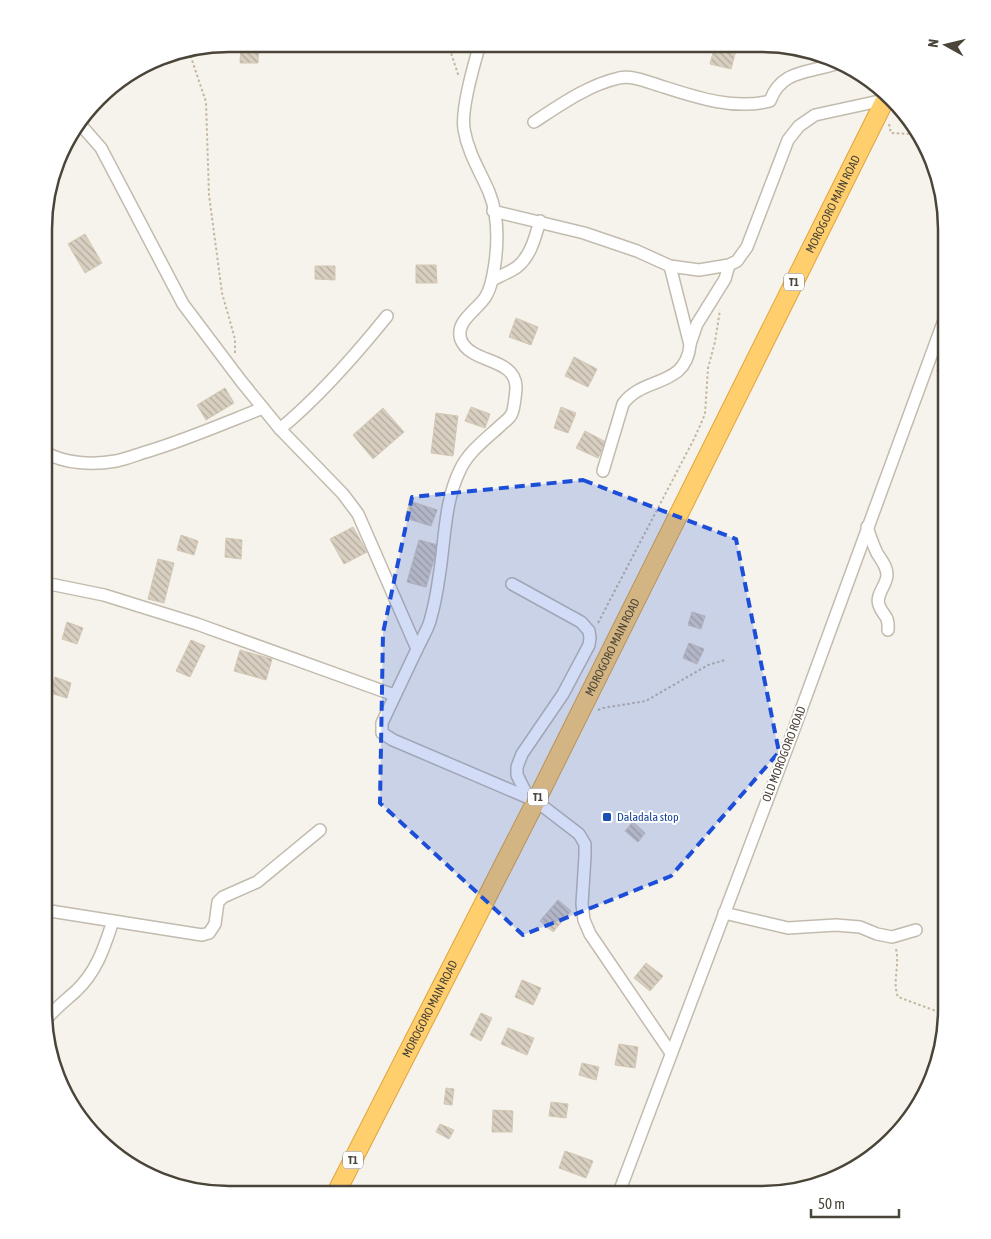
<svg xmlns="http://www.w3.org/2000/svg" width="991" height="1239" font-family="'Asap Condensed',sans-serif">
<defs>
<pattern id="building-back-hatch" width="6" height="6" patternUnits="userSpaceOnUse" patternTransform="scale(1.25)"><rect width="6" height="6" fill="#d8cfc1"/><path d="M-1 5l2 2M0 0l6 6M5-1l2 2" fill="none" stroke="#b1aa9e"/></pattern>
</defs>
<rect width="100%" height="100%" fill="#f6f3ec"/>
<g fill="url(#building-back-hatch)" stroke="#d3c7b4">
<polygon points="241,44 259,44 258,63 240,63"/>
<polygon points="715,45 736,50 731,69 710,64"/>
<polygon points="85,234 102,263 85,273 68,244"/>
<polygon points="416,265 436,265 437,283 416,283"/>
<polygon points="315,266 335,266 335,280 315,279"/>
<polygon points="516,318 538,327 531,345 509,337"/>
<polygon points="574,357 597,369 588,387 565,376"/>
<polygon points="225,388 234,403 206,420 197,405"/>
<polygon points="471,407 490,414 485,428 465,421"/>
<polygon points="561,407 576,413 568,433 554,428"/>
<polygon points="383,408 404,432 373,459 353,435"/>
<polygon points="436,413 458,416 453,456 431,453"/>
<polygon points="585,431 606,442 598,458 576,448"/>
<polygon points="410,501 437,510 431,526 405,518"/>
<polygon points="353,527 367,552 344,564 330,539"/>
<polygon points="181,535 198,541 194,555 177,550"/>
<polygon points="226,538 242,540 241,559 225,557"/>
<polygon points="419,540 438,545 426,587 407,582"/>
<polygon points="158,559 174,563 164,603 148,599"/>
<polygon points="692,612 705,616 701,629 688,625"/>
<polygon points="67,622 83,628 77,644 62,639"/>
<polygon points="191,640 205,646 190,677 176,671"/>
<polygon points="689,643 704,649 697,664 683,658"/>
<polygon points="240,650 272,659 266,680 234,671"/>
<polygon points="55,677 71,683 67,698 50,693"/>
<polygon points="633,822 645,833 638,842 625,831"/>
<polygon points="558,900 571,911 553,932 540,921"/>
<polygon points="646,963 663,976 650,991 634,978"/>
<polygon points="522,980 541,988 533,1005 515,997"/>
<polygon points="481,1013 492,1018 481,1041 470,1035"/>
<polygon points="508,1028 534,1038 527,1055 501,1044"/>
<polygon points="619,1044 638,1047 635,1068 615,1065"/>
<polygon points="582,1063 599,1067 596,1080 579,1075"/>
<polygon points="446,1088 454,1089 452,1105 444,1104"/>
<polygon points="551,1102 568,1104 566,1118 549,1116"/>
<polygon points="493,1110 513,1111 512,1132 492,1132"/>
<polygon points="440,1124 454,1130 449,1139 436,1132"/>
<polygon points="565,1151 593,1161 586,1178 559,1168"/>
</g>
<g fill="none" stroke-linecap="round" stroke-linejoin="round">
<defs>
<g id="minor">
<path d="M534 122C560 105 588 85 619 78 634 75 650 83 664 87 698 98 735 110 770 101 781 70 808 73 835 64"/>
<polyline points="80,124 101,148 183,304 241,381 280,429 343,494 358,514 417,649 382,723 382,733 393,740 536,801 579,834 585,844 585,856 582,904 584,920 590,934 671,1053"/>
<polyline points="493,211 584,233 637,251 670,266 699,270 729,265 737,261 747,247 788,140 799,126 815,115 884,100"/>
<path d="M492 280C500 276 510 272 517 267 531 256 535 237 540 221"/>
<polyline points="690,344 697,324 725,279 729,265"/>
<path d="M280 429C320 396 354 357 387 316"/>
<path d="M45 452C64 464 94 465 116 461 127 459 138 454 149 451 188 439 225 423 263 408"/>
<path d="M603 471 623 404C642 376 686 388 690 345L670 266"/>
<path d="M867 527C870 536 873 545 877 553 881 560 887 566 887 575 887 585 875 595 879 605 883 617 889 614 888 630"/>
<polyline points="45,583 104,595 197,624 394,695"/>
<polyline points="512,584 581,622 589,631 590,638 589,645 563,694 522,754 517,767 517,775 528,797"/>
<path d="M417 649C421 640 427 631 430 621 434 607 437 592 439 577 445 542 444 502 460 470 468 452 486 439 500 426 504 422 509 419 511 415 514 412 516 391 516 386 514 357 471 364 461 340 454 321 479 309 486 296 492 286 493 275 495 263 498 241 498 214 489 192 480 171 468 153 464 129 461 110 474 64 480 44"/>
<polyline points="44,910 202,935 209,933 215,924 218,902 223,897 257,882 320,830"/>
<polyline points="724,913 788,928 836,925 860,927 877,934 892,937 916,930"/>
<path d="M45 1021C54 1009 65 1001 76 991 97 971 104 948 113 921"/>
<polyline points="618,1195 790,740 947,312"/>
</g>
<g id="highway">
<path id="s1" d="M335 1195 536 801 886 98"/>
</g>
</defs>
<use href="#minor" stroke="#c2bbae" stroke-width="14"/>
<use href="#highway" stroke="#e0a43c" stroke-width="20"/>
<g stroke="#c4b79f" stroke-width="2" stroke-dasharray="2.5 2.5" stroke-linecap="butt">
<polyline points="448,44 459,77"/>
<polyline points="189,51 206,102 209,195 222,293 235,339 235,353"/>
<polyline points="889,124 891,133 911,134 924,139"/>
<polyline points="937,370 947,382"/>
<polyline points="598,623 695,437 705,414 708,368 715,342 720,310"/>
<polyline points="598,710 603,708 646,701 708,665 725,660"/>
<path d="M896 949C900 965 892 982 898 997L947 1015"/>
</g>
<use href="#minor" stroke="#fff" stroke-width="11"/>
<use href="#highway" stroke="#ffcf6e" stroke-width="18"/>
</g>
<path fill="#1d4ed8" fill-opacity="0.2" stroke="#1d4ed8" stroke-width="4" stroke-dasharray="10 6" stroke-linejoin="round" d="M583 480 736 539 779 752 671 876 523 935 380 803 383 633 412 497Z"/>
<rect fill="#1a4fb4" stroke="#fff" stroke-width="2" x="602" y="812" width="10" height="10" rx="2.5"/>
<g text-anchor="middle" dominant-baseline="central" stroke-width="4" stroke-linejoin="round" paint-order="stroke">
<g fill="#fff" stroke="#817c74" stroke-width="1">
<rect x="784" y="273.5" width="20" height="17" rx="4"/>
<rect x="528" y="788.5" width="20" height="17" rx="4"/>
<rect x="343" y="1151.5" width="20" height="17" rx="4"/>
</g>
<g font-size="11" font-weight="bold" fill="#4b4439">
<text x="794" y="282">T1</text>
<text x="538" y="797">T1</text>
<text x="353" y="1160">T1</text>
</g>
<g font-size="12" fill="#4b4439" stroke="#fff">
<text stroke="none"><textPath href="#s1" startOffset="1109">MOROGORO MAIN ROAD</textPath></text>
<text stroke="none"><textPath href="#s1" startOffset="614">MOROGORO MAIN ROAD</textPath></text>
<text transform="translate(784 754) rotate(-69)">OLD MOROGORO ROAD</text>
<text stroke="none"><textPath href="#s1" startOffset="209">MOROGORO MAIN ROAD</textPath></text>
</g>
<g font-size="12" fill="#164399" stroke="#fff" text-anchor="start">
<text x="617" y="817">Daladala stop</text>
</g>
</g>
<path d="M0 0H991V1239H0ZM229 52H761A177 177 0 0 1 938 229V1009A177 177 0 0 1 761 1186H229A177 177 0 0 1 52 1009V229A177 177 0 0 1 229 52Z" fill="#fff" fill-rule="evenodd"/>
<path fill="none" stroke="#4b4439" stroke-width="2.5" d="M229 52H761A177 177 0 0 1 938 229V1009A177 177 0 0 1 761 1186H229A177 177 0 0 1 52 1009V229A177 177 0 0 1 229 52Z"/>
<g transform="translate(946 45) rotate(278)" stroke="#ffffff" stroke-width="4" paint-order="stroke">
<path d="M0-4L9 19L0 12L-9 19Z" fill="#4b4439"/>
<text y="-8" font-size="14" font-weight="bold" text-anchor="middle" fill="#4b4439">N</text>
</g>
<path d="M811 1209v8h88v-8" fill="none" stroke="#4b4439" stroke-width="2.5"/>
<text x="818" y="1209" font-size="15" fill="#4b4439" stroke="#ffffff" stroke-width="4" paint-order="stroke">50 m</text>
</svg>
